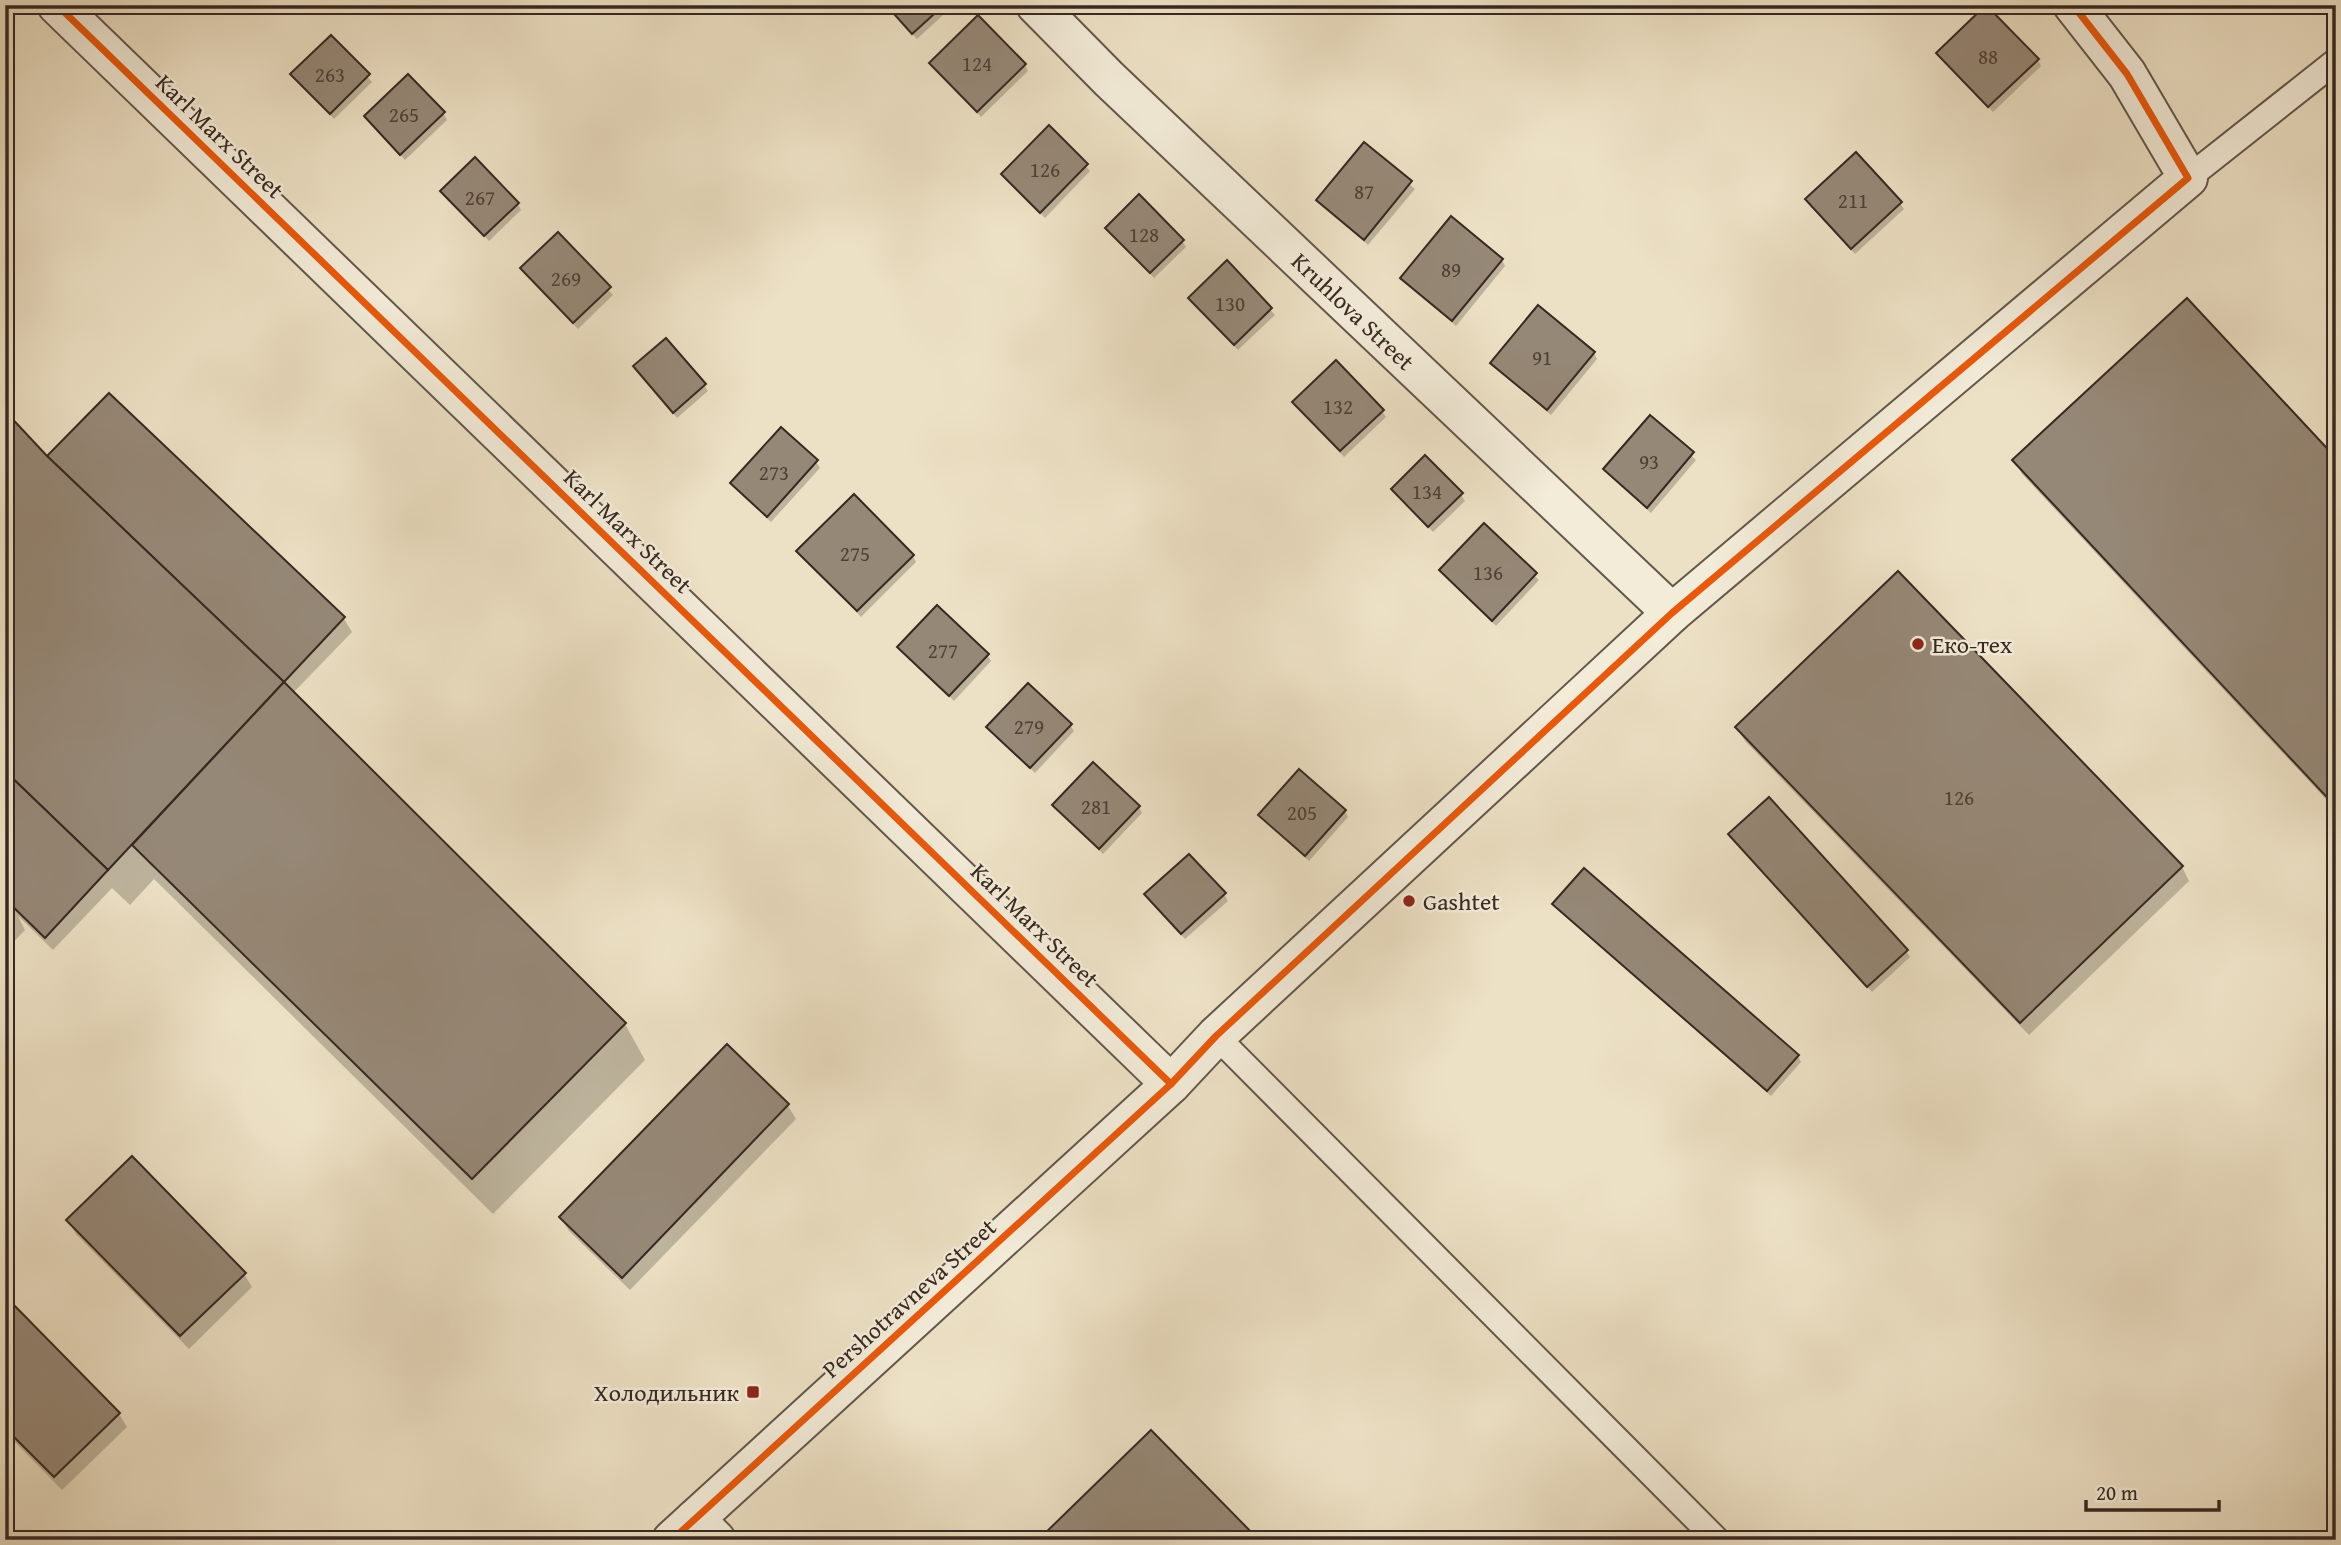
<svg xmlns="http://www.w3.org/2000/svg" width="2341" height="1545" font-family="'Gentium Book Plus',serif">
<rect width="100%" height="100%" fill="#ede1c5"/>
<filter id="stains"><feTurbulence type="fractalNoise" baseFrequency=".00286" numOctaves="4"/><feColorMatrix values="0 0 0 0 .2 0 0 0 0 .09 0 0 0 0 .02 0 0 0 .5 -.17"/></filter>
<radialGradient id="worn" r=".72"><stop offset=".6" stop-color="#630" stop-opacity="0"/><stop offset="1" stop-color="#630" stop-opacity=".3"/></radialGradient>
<g fill="#0003">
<polygon points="885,5 954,5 917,39"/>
<polygon points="331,37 372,82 334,119 292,74"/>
<polygon points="1942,59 2038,60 2041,66 1993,112"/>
<polygon points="931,63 1025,65 1028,71 981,117"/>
<polygon points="443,113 447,120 405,160 366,117"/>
<polygon points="1049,128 1090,171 1045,218 1003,175"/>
<polygon points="1364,145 1415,189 1368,245 1318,201"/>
<polygon points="442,191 518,204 521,210 489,241"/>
<polygon points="1900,203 1904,209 1855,254 1811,205"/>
<polygon points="1107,228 1182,241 1186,247 1154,278"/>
<polygon points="558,235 613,295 578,329 522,268"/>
<polygon points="1502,260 1505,266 1456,326 1402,278"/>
<polygon points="1227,263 1275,315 1238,350 1194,304"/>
<polygon points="1594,353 1597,359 1551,415 1492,364"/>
<polygon points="635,367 704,385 708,391 677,418"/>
<polygon points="109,395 344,619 352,632 293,693 625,1024 645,1060 493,1214 154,879 130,905 112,888 53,950 18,916 25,930 5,951 5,413 47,459"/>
<polygon points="1298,408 1382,411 1386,417 1344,457"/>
<polygon points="1650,417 1696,460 1651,513 1605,470"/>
<polygon points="2015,460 2336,460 2336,810 2022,474"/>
<polygon points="816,462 820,468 771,522 732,483"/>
<polygon points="1393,489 1461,495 1465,501 1433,532"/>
<polygon points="1484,526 1539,580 1496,626 1441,571"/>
<polygon points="799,551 913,556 916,562 861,617"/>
<polygon points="899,647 987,655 991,661 954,701"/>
<polygon points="1070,725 1074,731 1035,773 988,727"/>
<polygon points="1737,728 2182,867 2189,881 2029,1035 1745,741"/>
<polygon points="1054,805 1139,807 1142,813 1103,854"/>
<polygon points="1345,811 1348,817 1309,861 1260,815"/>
<polygon points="1730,834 1906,951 1910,957 1872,992"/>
<polygon points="1224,894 1228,901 1185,939 1150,900"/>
<polygon points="1554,905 1798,1056 1801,1062 1771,1096"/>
<polygon points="727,1047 788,1106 796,1119 630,1290 569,1231 561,1218"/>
<polygon points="68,1221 244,1274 252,1287 189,1349 76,1234"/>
<polygon points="5,1299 119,1414 127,1427 62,1490 5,1432"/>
</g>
<g fill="#968877" stroke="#372822" stroke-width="2">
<polygon points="886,5 944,5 912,34"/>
<polygon points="1986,5 2039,59 1988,107 1936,53"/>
<polygon points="978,15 1026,64 977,112 929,63"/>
<polygon points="331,35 370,74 330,114 290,74"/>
<polygon points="408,74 445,112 400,155 364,116"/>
<polygon points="1049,125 1088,164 1040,213 1001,174"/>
<polygon points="1364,142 1412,181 1364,240 1316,200"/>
<polygon points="1856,152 1902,202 1851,249 1805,199"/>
<polygon points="475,157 519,203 484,236 440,191"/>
<polygon points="1139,194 1184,240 1150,273 1105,228"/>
<polygon points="1451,216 1503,259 1452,321 1400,278"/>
<polygon points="558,232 611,287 573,323 520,268"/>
<polygon points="1227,260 1272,308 1234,345 1188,298"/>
<polygon points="2187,298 2336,458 2336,807 2012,460"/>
<polygon points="1538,305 1595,352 1547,410 1490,363"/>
<polygon points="666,338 706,384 673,413 633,366"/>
<polygon points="1336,360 1384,410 1340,451 1292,402"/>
<polygon points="109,393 345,617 284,682 47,456"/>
<polygon points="5,411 47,456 284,682 108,870 5,771"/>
<polygon points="1650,415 1694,452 1647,508 1603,469"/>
<polygon points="781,427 818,460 767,517 730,483"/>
<polygon points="1425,455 1463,493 1428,527 1391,489"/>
<polygon points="854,494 914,555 857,611 796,551"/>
<polygon points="1484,523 1537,573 1492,621 1439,570"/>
<polygon points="1898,571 2183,866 2020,1023 1735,727"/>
<polygon points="937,605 989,654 949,696 897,647"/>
<polygon points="284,682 626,1023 472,1179 132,845"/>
<polygon points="1028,683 1072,724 1030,768 986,727"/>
<polygon points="1093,762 1140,806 1099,849 1052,805"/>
<polygon points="1299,769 1346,810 1305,856 1258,815"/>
<polygon points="5,771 108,870 45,938 5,899"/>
<polygon points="1769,797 1908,950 1867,987 1728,834"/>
<polygon points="1189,854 1226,893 1181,934 1144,894"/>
<polygon points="1584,868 1799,1055 1767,1091 1552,904"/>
<polygon points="5,899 15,909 5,919"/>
<polygon points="727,1044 789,1104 622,1278 559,1217"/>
<polygon points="132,1156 246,1273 180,1336 66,1220"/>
<polygon points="5,1296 120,1413 54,1477 5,1428"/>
<polygon points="1151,1430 1259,1540 1038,1540"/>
</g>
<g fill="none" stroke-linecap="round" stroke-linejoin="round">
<defs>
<g id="service">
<polyline points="2188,178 2336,61"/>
<polyline points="1216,1036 1717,1540"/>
</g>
<g id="minor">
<path id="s1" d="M1036 5 1109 79 1672 613"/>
<polyline points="1171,1084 1216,1036 1672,613 2188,178 2127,74 2073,5"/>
<polyline points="695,1519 716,1540"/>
</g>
<polyline id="tertiary" points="57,5 1171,1084 672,1540"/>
</defs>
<use href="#service" stroke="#64564b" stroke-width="28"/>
<use href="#minor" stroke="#64564b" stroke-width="42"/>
<use href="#tertiary" stroke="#64564b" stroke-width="42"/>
<use href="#service" stroke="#f3ecd9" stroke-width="24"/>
<use href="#minor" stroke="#f3ecd9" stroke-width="38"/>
<use href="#tertiary" stroke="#f3ecd9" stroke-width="38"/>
<defs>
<g id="cycleway">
<polyline points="57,5 1171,1084"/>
<polyline points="672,1540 1171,1084 1216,1036 1672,613 2188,178 2127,74 2073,5"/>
</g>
</defs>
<use href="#cycleway" stroke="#f3ecd9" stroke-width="11"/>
<use href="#cycleway" stroke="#e8590c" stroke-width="7"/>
</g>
<g fill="#8f2418" stroke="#f3ecd9" stroke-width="2.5">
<circle cx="1918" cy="644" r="7"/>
<circle cx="1409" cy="901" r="7"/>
<rect x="746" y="1385" width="14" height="14" rx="3.5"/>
</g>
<g text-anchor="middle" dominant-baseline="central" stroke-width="5" stroke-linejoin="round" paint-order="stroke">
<g font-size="21" fill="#4f4037">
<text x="1988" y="56">88</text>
<text x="977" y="63">124</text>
<text x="330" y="74">263</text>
<text x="404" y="114">265</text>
<text x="1045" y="169">126</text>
<text x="1364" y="191">87</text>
<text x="480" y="197">267</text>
<text x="1853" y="200">211</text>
<text x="1144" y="234">128</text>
<text x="1451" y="269">89</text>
<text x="566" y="278">269</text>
<text x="1230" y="303">130</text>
<text x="1542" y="357">91</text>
<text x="1338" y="406">132</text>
<text x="1649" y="461">93</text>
<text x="774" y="472">273</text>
<text x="1427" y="491">134</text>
<text x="855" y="553">275</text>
<text x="1488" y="572">136</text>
<text x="943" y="650">277</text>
<text x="1029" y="726">279</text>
<text x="1959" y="797">126</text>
<text x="1096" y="806">281</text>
<text x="1302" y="812">205</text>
</g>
<g font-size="24" fill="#372822" stroke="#f3ecd9">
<text transform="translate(220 136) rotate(44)">Karl Marx Street</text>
<text stroke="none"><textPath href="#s1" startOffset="441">Kruhlova Street</textPath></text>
<text transform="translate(628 531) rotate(44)">Karl Marx Street</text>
<text transform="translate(1035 925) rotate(44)">Karl Marx Street</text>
<text transform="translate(909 1298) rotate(-42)">Pershotravneva Street</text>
</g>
<g font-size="24" fill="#372822" stroke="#f3ecd9" text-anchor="start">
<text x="1932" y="644">Еко-тех</text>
<text x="1423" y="901">Gashtet</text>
<text x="739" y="1392" text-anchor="end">Холодильник</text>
</g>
</g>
<rect width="2341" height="1545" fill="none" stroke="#ede1c5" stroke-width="28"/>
<rect x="7" y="7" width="2327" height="1531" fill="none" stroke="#372822" stroke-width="3.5"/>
<rect x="14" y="14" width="2313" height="1517" fill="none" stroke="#372822" stroke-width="2"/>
<path d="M2086 1500v10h133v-10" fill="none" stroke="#372822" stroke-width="3.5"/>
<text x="2096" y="1500" font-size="21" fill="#372822" stroke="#f3ecd9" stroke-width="5" paint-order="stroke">20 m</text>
<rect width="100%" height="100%" filter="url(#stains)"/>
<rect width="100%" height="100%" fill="url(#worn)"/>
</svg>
